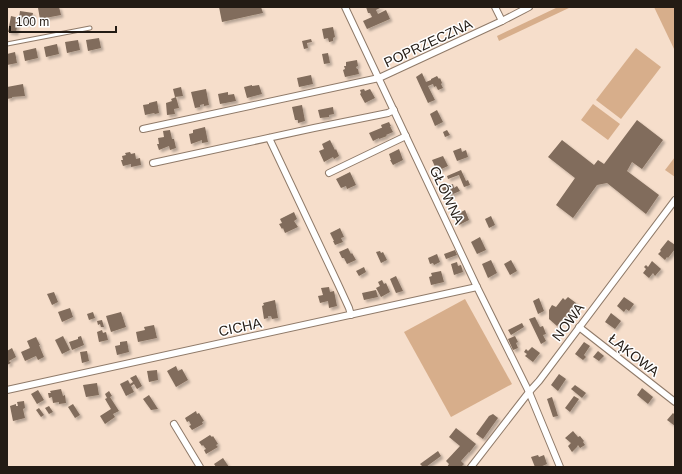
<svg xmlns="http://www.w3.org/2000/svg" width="682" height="474" font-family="Helvetica,sans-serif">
<defs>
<filter id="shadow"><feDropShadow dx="2.5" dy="2.5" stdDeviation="1" flood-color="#0004"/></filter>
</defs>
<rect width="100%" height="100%" fill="#f6decb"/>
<g fill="#d7ae8b">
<polygon points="558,7 571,7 499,41 497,36"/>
<polygon points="654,7 675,7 675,51"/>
<polygon points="636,48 661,67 621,119 596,100"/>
<polygon points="593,104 620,124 608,140 581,120"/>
<polygon points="675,157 675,177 665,170"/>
<polygon points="465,299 512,384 451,417 404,332"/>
</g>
<g fill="#816c5b" filter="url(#shadow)">
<polygon points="45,7 59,7 61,15 40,19 38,8"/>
<polygon points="219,7 261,7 263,13 222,22"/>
<polygon points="367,7 382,7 376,10 378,14 386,10 390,19 367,29 363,21 372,17 370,13 368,13 366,7"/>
<polygon points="20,11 33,13 31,24 18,21 16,33 8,32 11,16 19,18"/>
<polygon points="333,27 335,37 333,38 333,41 329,42 328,38 324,39 322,29"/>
<polygon points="99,38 101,48 88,51 86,40"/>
<polygon points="311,39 312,42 307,43 308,48 304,49 302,41"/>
<polygon points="78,40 80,50 67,53 65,42"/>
<polygon points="57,44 59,54 46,57 44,47"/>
<polygon points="36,48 38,58 25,61 23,51"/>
<polygon points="15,52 17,63 7,65 7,54"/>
<polygon points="328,53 330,63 324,64 322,54"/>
<polygon points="357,60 358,66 356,67 357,69 358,69 359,74 345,77 343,70 345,69 344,66 346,66 346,62"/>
<polygon points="422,73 426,82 431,80 431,79 437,76 439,79 440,78 442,83 441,84 443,88 438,90 436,86 434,87 433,84 428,86 435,100 430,102 428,103 416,77"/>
<polygon points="311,75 313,84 299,87 297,78"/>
<polygon points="23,84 25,96 12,97 12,98 7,99 7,87"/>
<polygon points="252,85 252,86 259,85 262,94 247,98 244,87"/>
<polygon points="181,87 183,96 175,97 173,89"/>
<polygon points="206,89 209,105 204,106 204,104 200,105 200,107 195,108 191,92"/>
<polygon points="364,89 365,91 370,89 375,98 365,103 360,94 361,93 360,90"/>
<polygon points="228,92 228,95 234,94 236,101 220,104 218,94"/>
<polygon points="176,97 179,108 174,109 175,114 167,115 166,103 172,101 171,99"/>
<polygon points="157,101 159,113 155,114 154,113 145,115 143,105 149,104 149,103"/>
<polygon points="302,105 305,121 298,123 298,120 295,120 292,107"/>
<polygon points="333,107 334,114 329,115 329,117 320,118 318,110"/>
<polygon points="437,110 443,122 435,126 430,114"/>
<polygon points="637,120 663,140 642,169 632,162 627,171 659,195 646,214 607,183 597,185 573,218 556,205 575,178 548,157 562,140 594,165 598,160 604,164"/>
<polygon points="389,122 391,126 390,126 393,132 386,135 387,136 379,139 379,138 373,141 369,133 381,128 382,128 381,125"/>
<polygon points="205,127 208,142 202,143 202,140 191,144 189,134 193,133 193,130"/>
<polygon points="170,130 172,139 174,139 176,148 170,150 169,146 159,150 157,144 159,144 158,138 164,137 163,131"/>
<polygon points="447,130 450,135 445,137 443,132"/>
<polygon points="330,140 335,150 336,149 339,156 334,159 333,157 324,162 319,151 324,149 322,144"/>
<polygon points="461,148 462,152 466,150 468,157 457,161 453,151"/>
<polygon points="399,149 403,160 393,165 390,160 391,160 389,154"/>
<polygon points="130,152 131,154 135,153 136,159 140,158 141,165 131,167 131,164 123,166 121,160 123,160 122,156 126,155 125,153"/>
<polygon points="443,156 448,166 437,171 432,160"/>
<polygon points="461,170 466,181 468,180 470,185 464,187 459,175 448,179 447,176"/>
<polygon points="350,172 356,185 347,189 346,186 341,188 336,179"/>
<polygon points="453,184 454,188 457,186 460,191 446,197 442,188"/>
<polygon points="460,210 461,212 465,210 469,220 459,225 453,213"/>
<polygon points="294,212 297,219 294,221 298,227 285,233 283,228 282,229 279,224 282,223 280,219"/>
<polygon points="491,216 495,225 489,228 485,219"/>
<polygon points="340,228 344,237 341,238 343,242 335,245 333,241 334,241 330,233"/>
<polygon points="480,237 486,250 477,254 471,242"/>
<polygon points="668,240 675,245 675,249 668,258 667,257 665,260 658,254 661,251 660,250"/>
<polygon points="348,248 351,254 352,253 356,260 347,264 344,258 342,258 339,252"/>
<polygon points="455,250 457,255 446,259 444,254"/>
<polygon points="380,251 381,253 383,252 387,260 381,263 376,252"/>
<polygon points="437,254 440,262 434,265 433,263 430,264 428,258"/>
<polygon points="491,260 497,273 488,278 482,264"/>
<polygon points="511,260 517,271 510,275 504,264"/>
<polygon points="652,261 661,269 655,276 653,273 649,278 643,273 646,269 644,267 646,265 648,267"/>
<polygon points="457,262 458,266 461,265 463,272 454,275 451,264"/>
<polygon points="364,267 366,272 359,276 356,271"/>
<polygon points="441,271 444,282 431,285 429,277 432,276 431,273"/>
<polygon points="396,276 403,291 396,293 390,279"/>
<polygon points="382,280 384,284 386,283 390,292 381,297 376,288 380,286 378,282"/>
<polygon points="329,287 330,292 334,291 337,306 329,308 328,301 320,303 318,296 323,295 321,288"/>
<polygon points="376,290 378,297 364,300 362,293"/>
<polygon points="54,292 58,302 52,305 47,294"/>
<polygon points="568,297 576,303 557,326 549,319 549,310 552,305 556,307 563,298 565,300"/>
<polygon points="624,297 634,304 629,311 626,309 624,312 617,306"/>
<polygon points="539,298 544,311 538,314 533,301"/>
<polygon points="275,300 278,318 272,319 271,316 268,316 268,318 264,319 262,306 264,305 263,303"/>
<polygon points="70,308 73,317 62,322 58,312"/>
<polygon points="93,312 95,318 89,320 87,314"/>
<polygon points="121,312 126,327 111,332 106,316"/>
<polygon points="611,313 621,321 615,329 605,322"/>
<polygon points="535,317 540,327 543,326 546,334 543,335 546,341 541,344 529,319"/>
<polygon points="102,320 104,327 101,327 100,324 98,325 97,321"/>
<polygon points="522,323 524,327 511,335 508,330"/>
<polygon points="154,325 157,338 138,342 136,332 145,330 144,327"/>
<polygon points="102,330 103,333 106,332 108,340 99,342 97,332"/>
<polygon points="63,336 70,350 62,354 55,340"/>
<polygon points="81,336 84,345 72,350 69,342 78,339 78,337"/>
<polygon points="515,336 518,342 516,343 518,348 513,350 508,339"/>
<polygon points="36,337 40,345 39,345 44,357 38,360 36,356 25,361 21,352 30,348 27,341"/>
<polygon points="127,341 129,352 117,355 115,346 120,345 120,342"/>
<polygon points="584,342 590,346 584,355 586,357 583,360 575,354"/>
<polygon points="532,347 540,353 533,362 525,356 527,354 524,352 526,349 528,351"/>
<polygon points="12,348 16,357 9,361 11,363 7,365 7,351"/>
<polygon points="87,351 89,361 82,363 80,352"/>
<polygon points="598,351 604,356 599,361 593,357"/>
<polygon points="176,366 178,371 182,369 188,380 176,387 167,371"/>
<polygon points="157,370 158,380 149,382 147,371"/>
<polygon points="559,374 566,379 558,391 551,385"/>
<polygon points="136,375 142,386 137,389 134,384 131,386 134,392 126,396 120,384 128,380 130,384 133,382 130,378"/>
<polygon points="97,383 99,395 86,397 83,385"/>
<polygon points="575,385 586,393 582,398 571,389"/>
<polygon points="642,388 653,397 648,404 637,395"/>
<polygon points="61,389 63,396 65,395 66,403 59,404 59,402 53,403 52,397 49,398 48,393 51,393 50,391"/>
<polygon points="38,390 44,400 37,404 31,394"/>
<polygon points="109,391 112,396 110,397 119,411 113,414 115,417 105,424 100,416 111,409 105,399 107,398 105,394"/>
<polygon points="149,395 158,409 151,410 143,399"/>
<polygon points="574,396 579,399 570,412 565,408"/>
<polygon points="552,397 558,416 553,417 547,399"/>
<polygon points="24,401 25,408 23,409 25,418 13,421 10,406 16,404 16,406 18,406 17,402"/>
<polygon points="73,404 80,415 75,418 68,407"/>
<polygon points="49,406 53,412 49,414 45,408"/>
<polygon points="39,408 44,415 41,417 36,410"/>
<polygon points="196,411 197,414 199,413 204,421 202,422 203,424 192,430 189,426 191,425 189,421 187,422 185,418"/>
<polygon points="673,413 675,415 675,426 667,420"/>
<polygon points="493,414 498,418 483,439 476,434 489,416"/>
<polygon points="456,428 476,444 469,453 469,452 461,461 464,464 461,467 447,467 449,464 446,461 460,446 449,437"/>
<polygon points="573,431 578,437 580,436 584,441 583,442 585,445 580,448 578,445 577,447 572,452 568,446 571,443 565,438"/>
<polygon points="210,435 212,437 213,436 218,444 216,445 218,447 206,454 204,450 206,449 203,445 202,446 199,442"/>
<polygon points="438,451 441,456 426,467 423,467 420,464"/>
<polygon points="538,455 539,457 544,455 547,464 540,467 535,467 531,457"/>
<polygon points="223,458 229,467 216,467 214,464"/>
</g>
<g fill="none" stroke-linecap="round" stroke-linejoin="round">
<defs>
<polyline id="service" points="7,44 90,28"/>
<g id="minor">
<polyline points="345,7 477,287 529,392 560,467"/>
<polyline points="495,7 502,21"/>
<polyline points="143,129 379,78 502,21 529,7"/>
<polyline points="269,138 338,284 349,308 351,315"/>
<polyline points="153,163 314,128 388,113 394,110"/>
<polyline points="329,173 406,136"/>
<polyline points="579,327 675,402"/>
<polyline points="7,390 477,287"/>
<polyline points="174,424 200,467"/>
<polyline points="471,467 529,392 539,381 675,200"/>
</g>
</defs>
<use href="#service" stroke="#8f7a69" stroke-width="5"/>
<use href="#minor" stroke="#8f7a69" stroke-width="8"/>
<use href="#service" stroke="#fff" stroke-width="3"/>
<use href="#minor" stroke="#fff" stroke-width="6"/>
</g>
<g text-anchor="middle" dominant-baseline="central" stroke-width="3" stroke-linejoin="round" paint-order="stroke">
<g font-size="14" fill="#231b14" stroke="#fff">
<text transform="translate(428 43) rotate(-25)">POPRZECZNA</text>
<text transform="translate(447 195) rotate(65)">GŁÓWNA</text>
<text transform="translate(568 322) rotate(-53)">NOWA</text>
<text transform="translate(240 327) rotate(-12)">CICHA</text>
<text transform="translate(634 355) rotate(38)">ŁĄKOWA</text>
</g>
</g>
<rect width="682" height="474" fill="none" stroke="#231b14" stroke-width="16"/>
<path d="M10 26v6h106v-6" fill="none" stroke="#231b14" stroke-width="2"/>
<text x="16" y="26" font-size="12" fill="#231b14" stroke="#ffffff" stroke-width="3" paint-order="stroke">100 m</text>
</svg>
